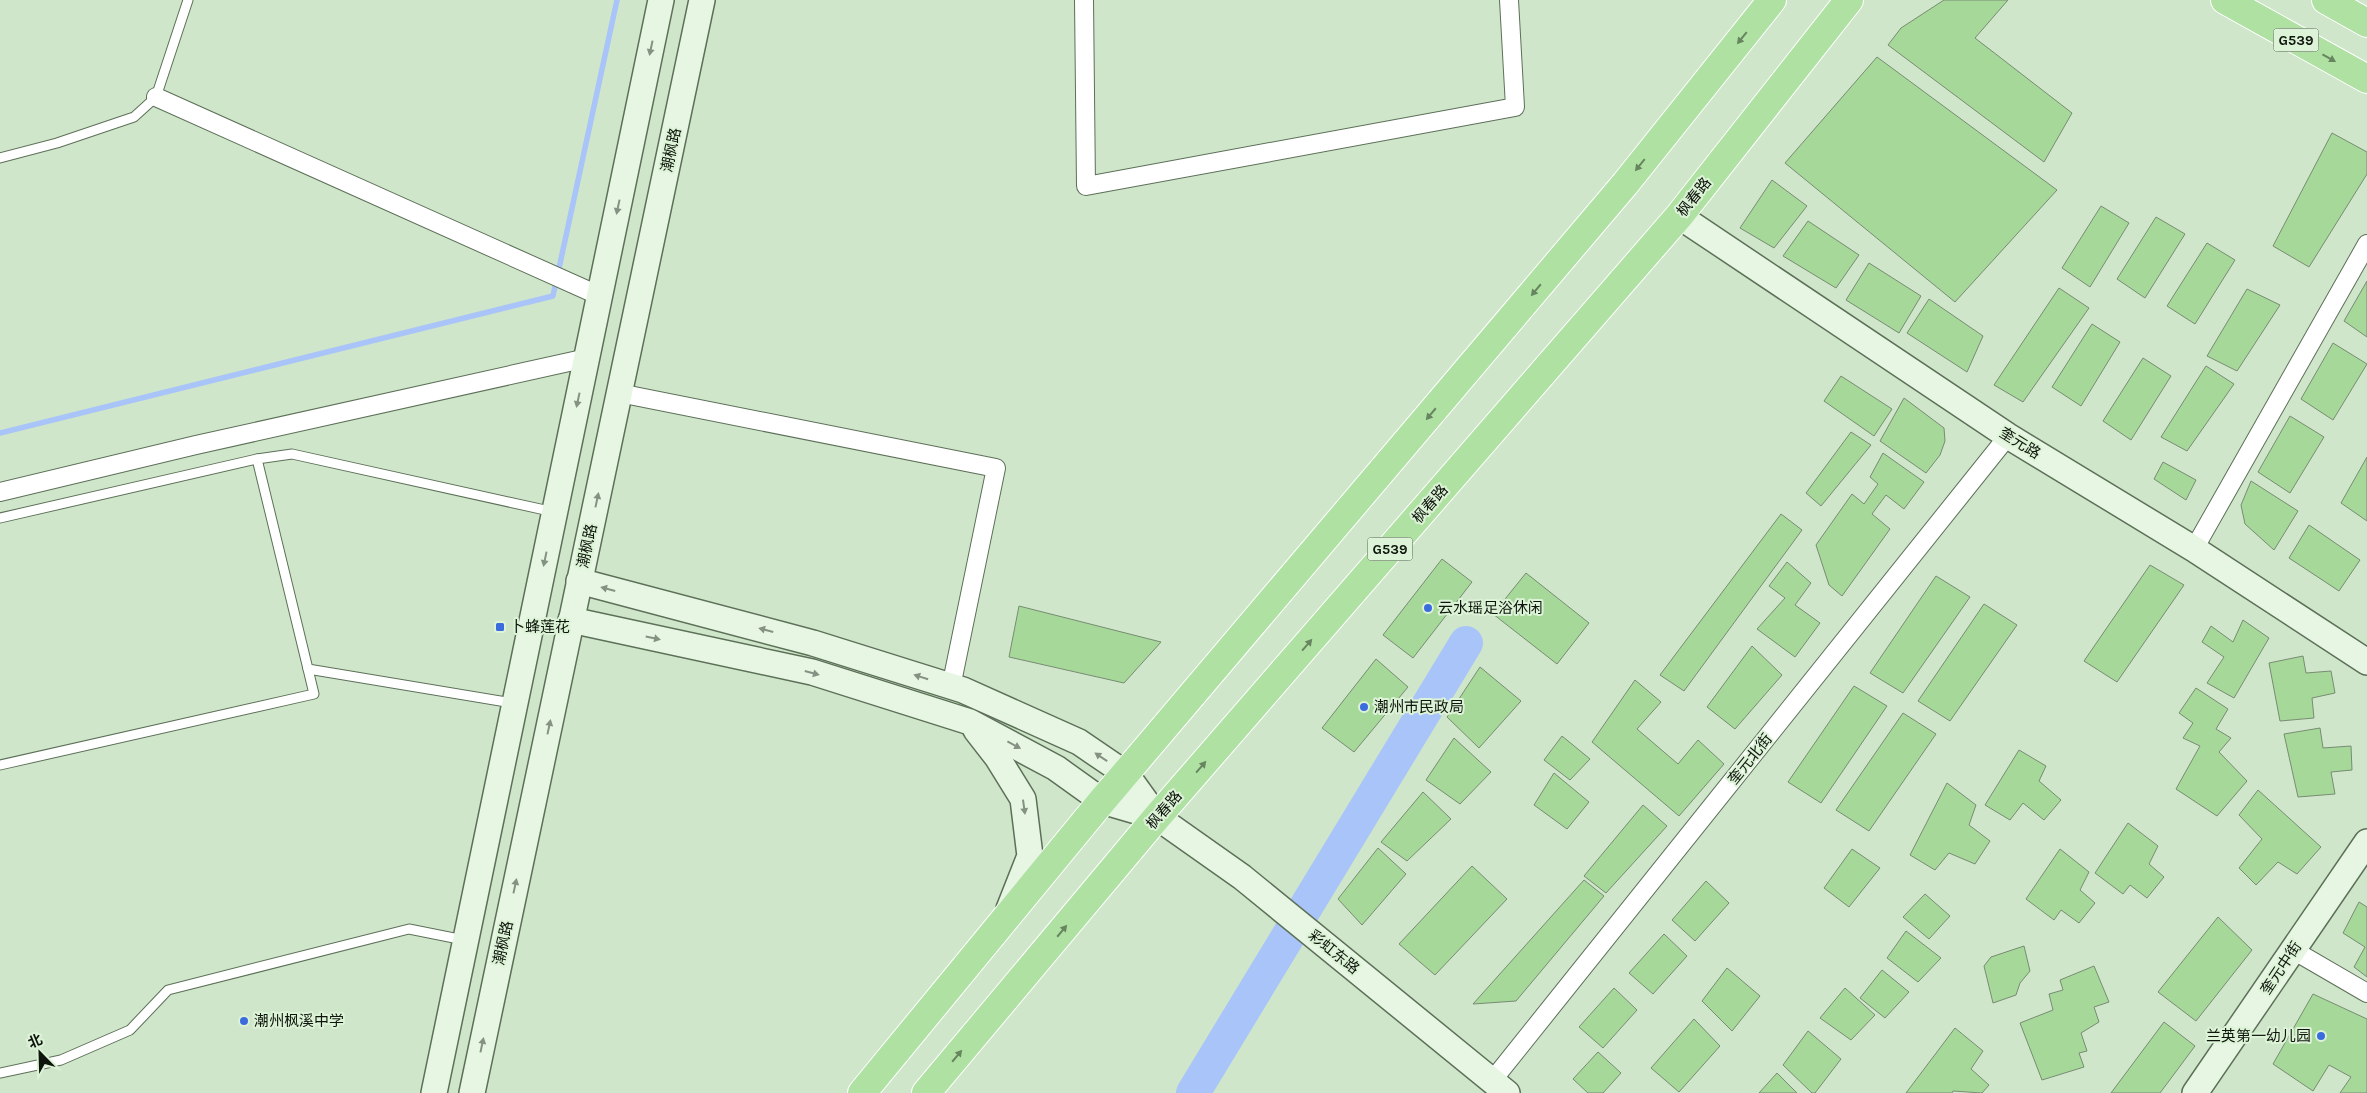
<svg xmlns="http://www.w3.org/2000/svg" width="2367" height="1093" font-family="Karla,'Noto Sans SC',sans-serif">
<rect width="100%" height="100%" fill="#d0e6ca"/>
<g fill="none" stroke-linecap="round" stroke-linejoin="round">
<polyline stroke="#a9c4f8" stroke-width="5.5" points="0,433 553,296 617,0"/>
<polyline stroke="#a9c4f8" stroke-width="34" points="1193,1093 1466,643"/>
</g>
<g fill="#a5d899" stroke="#788c73">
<polygon points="1944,0 2008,0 1975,38 2072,113 2044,162 1888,45 1901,28"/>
<polygon points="1877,57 2057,190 1955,302 1785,163"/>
<polygon points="2332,133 2367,152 2367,174 2309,267 2273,246"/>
<polygon points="1772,180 1807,206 1774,248 1740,228"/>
<polygon points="2101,206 2129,223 2090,287 2062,268"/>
<polygon points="2156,217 2185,234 2145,298 2117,279"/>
<polygon points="1808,221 1859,255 1836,288 1783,256"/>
<polygon points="2207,243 2235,260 2195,324 2167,306"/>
<polygon points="1869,263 1921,296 1899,333 1846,300"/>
<polygon points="2367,281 2367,337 2344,321"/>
<polygon points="2059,288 2089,308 2023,402 1994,385"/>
<polygon points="2247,289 2280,305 2237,371 2207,356"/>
<polygon points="1929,299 1983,336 1967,372 1907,333"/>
<polygon points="2092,324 2120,342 2081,406 2052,387"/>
<polygon points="2333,343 2367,364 2333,420 2301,399"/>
<polygon points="2143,358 2171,376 2131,440 2103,421"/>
<polygon points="2206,366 2234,384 2187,451 2161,437"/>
<polygon points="1841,376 1892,409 1874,436 1824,401"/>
<polygon points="1904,398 1944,428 1945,441 1940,455 1926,473 1880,441"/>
<polygon points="2290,416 2324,437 2290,493 2258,472"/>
<polygon points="1851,432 1871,445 1821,506 1806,493"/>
<polygon points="1883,453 1924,482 1904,509 1886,495 1872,514 1890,529 1842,596 1829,585 1816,545 1852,494 1864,504 1878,484 1870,477"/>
<polygon points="2367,457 2367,521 2341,503"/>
<polygon points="2163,462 2196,480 2186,500 2154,479"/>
<polygon points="2251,481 2298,511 2274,550 2245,524 2241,505"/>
<polygon points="1781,514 1802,530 1684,691 1660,675"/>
<polygon points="2309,525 2360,560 2339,591 2289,558"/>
<polygon points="1442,559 1472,582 1413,658 1383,635"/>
<polygon points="1787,562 1811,583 1795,605 1820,623 1795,657 1757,629 1785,598 1769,586"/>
<polygon points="2150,565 2184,585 2117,682 2084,661"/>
<polygon points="1526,573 1589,623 1557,664 1493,614"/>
<polygon points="1936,576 1970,597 1903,693 1870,673"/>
<polygon points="1984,604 2017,625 1950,721 1918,701"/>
<polygon points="1019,606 1161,642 1124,683 1009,657"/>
<polygon points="2243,620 2269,638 2234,698 2207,683 2224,657 2202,642 2211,626 2233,642"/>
<polygon points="1752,646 1782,675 1735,729 1707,707"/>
<polygon points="2303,656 2306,673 2331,671 2335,693 2312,698 2314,718 2280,721 2269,663"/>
<polygon points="1376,659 1408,687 1354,752 1322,728"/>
<polygon points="1480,667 1521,701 1479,748 1447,717"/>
<polygon points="1635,680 1661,702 1637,729 1678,764 1698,740 1724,764 1679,816 1592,742"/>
<polygon points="1854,686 1887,706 1821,803 1788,782"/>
<polygon points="2196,688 2228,709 2216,729 2231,738 2219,752 2247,781 2217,816 2176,789 2200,746 2183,738 2193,723 2179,713"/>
<polygon points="1903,713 1936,734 1869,831 1836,810"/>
<polygon points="2320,728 2323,748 2351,746 2352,770 2331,772 2335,794 2298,797 2284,734"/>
<polygon points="1562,736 1590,759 1570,780 1544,760"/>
<polygon points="1454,738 1491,772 1460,804 1426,780"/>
<polygon points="2019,750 2046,766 2039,781 2061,800 2044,820 2023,803 2010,820 1985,805"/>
<polygon points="1554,773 1589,802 1567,829 1534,805"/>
<polygon points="1947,783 1976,805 1969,825 1990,841 1975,864 1949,853 1935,870 1910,855"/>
<polygon points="2258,790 2321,847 2297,874 2278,862 2256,885 2239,868 2262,839 2239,815"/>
<polygon points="1423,792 1451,819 1407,861 1381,842"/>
<polygon points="1643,805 1667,826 1606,893 1584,876"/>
<polygon points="2128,823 2158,846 2149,864 2164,877 2147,898 2130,885 2123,894 2095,873"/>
<polygon points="1378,848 1406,874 1362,925 1338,899"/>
<polygon points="1852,849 1880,868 1849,907 1824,888"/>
<polygon points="2060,849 2089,872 2080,890 2095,903 2079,923 2061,910 2054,920 2026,899"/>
<polygon points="1472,866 1507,899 1435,975 1399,944"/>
<polygon points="1584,880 1604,896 1516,1001 1473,1004"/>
<polygon points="1706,881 1729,903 1695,941 1672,920"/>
<polygon points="1925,894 1950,916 1929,939 1903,917"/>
<polygon points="2359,902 2367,907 2367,977 2354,967 2365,947 2343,933"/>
<polygon points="2218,917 2252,950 2196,1021 2158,992"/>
<polygon points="1906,931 1941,958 1918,982 1887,958"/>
<polygon points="1664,934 1687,956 1653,994 1629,973"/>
<polygon points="2024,946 2030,971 2020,983 2016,995 1993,1003 1984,966 1991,957"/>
<polygon points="2094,966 2109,1002 2094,1007 2099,1022 2081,1033 2087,1051 2079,1053 2084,1067 2042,1080 2020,1023 2053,1010 2049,994 2063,990 2060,980"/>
<polygon points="1727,968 1760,996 1732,1031 1702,1001"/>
<polygon points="1882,970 1909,992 1885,1018 1860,998"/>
<polygon points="1614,988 1637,1010 1603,1048 1579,1027"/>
<polygon points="1845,988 1875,1015 1851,1040 1820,1018"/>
<polygon points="2313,994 2367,1019 2367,1093 2340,1093 2351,1077 2329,1065 2313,1091 2273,1064"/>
<polygon points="1694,1019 1720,1046 1679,1092 1651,1068"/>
<polygon points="2164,1022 2195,1046 2160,1093 2111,1093"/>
<polygon points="1955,1028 1983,1051 1971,1069 1989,1085 1982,1093 1953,1091 1952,1093 1906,1093"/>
<polygon points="1808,1031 1841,1059 1815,1093 1812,1093 1783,1065"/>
<polygon points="1598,1052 1621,1073 1603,1093 1588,1093 1573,1079"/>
<polygon points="1777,1073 1797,1093 1759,1093"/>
</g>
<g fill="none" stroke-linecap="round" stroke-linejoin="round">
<defs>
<g id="lane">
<polyline points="0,158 57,143 134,117 156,97 188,0"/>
<polyline points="0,518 257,459"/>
<polyline points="512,703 308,669 257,459 292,454 554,512"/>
<polyline points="0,765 314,694 308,669"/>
<polyline points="0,1073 61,1060 130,1030 168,990 409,929 464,940"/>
</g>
<g id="street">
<polyline points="1084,0 1086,186 1515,107 1509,0"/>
<polyline points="156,97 600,296"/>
<polyline points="619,393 996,468 951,687"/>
<polyline points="0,492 196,445 587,358"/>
<polyline points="2194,549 2367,244"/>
<polyline points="2293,950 2367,993"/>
<polyline points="1492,1081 2008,436"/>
</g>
<g id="secondary">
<polyline points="1679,216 2008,436 2194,549 2367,662"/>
<polyline points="579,581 813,643 963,690 1079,742 1126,774 1157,817"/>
<polyline points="571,620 812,672 970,722 1056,768 1102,801 1157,817 1242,877 1507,1093"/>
<polyline points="976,730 997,757 1023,799 1030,856 1009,909"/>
<polyline points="434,1093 661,0"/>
<polyline points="472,1093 702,0"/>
<polyline points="2195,1093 2367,842"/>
</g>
<g id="highway">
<polyline points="2225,0 2367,79"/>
<polyline points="2326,0 2367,23"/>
<polyline points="862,1093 1102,801 1625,184 1772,0"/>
<polyline points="926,1093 1157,817 1679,216 1849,0"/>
</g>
</defs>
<use href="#lane" stroke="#5c7058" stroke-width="11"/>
<use href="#street" stroke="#5c7058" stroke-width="20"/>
<use href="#secondary" stroke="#5c7058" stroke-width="28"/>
<use href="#highway" stroke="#fff" stroke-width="30"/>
<use href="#lane" stroke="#fff" stroke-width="9"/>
<use href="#street" stroke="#fff" stroke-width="18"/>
<use href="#secondary" stroke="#e7f6e3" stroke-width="25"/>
<use href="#highway" stroke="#afe1a3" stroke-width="28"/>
</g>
<defs><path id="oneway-solid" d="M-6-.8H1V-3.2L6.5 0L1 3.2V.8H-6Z" transform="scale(1.25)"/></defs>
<g fill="#67855f">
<use href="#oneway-solid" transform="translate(1742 38) rotate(129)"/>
<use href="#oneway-solid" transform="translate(2329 58) rotate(29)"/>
<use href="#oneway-solid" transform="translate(1640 165) rotate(129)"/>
<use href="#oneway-solid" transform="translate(1536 290) rotate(130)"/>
<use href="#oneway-solid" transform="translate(1431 414) rotate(130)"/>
<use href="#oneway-solid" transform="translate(1307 645) rotate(-49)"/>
<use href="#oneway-solid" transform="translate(1201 767) rotate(-49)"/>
<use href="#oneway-solid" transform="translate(1062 931) rotate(-50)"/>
<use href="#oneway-solid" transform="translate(957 1056) rotate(-50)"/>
</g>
<g fill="#859182">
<use href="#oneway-solid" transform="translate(651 48) rotate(102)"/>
<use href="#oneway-solid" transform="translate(618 207) rotate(102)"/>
<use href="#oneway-solid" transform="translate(578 400) rotate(102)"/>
<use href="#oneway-solid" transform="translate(597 500) rotate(-78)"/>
<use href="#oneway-solid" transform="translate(545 559) rotate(102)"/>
<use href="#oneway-solid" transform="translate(608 589) rotate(-165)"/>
<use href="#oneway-solid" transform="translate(766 630) rotate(-165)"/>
<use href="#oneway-solid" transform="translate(653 638) rotate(12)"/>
<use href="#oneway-solid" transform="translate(812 673) rotate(15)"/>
<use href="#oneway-solid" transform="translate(921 677) rotate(-162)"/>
<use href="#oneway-solid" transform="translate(549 727) rotate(-78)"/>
<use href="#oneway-solid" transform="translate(1014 745) rotate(28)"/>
<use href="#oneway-solid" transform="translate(1101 757) rotate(-146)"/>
<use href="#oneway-solid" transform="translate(1024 807) rotate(82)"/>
<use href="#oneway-solid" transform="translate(515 886) rotate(-78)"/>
<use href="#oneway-solid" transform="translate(482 1045) rotate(-78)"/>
</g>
<g fill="#3b6cdd" stroke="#ddf3d7" stroke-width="2">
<circle cx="1428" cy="608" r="5"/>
<rect x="495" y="622" width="10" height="10" rx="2.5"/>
<circle cx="1364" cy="707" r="5"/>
<circle cx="244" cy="1021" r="5"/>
<circle cx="2321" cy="1036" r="5"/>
</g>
<g text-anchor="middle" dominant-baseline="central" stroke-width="4" stroke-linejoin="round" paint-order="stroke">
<g fill="#ddf3d7" stroke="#4c5849" stroke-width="1">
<rect x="2273.5" y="28.5" width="45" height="23" rx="4"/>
<rect x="1367.5" y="537.5" width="45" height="23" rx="4"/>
</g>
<g font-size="14" font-weight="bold" fill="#0e150c">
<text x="2296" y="40">G539</text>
<text x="1390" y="549">G539</text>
</g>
<g font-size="15" fill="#0e150c" stroke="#ddf3d7">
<text transform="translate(671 150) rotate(-78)">潮枫路</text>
<text transform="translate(1694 197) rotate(-52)">枫春路</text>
<text transform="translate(2020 443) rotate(32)">奎元路</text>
<text transform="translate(1430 504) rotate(-49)">枫春路</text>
<text transform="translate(587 546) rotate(-78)">潮枫路</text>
<text transform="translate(1750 759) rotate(-51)">奎元北街</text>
<text transform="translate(1164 810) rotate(-49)">枫春路</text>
<text transform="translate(503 943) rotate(-78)">潮枫路</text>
<text transform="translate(1334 952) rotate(39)">彩虹东路</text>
<text transform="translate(2281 968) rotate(-56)">奎元中街</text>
</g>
<g font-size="15" fill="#0e150c" stroke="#ddf3d7" text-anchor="start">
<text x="1438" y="608">云水瑶足浴休闲</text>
<text x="510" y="627">卜蜂莲花</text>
<text x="1374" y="707">潮州市民政局</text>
<text x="254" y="1021">潮州枫溪中学</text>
<text x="2311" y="1036" text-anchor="end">兰英第一幼儿园</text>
</g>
</g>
<g transform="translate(40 1053) rotate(337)" stroke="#ddf3d7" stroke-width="4" paint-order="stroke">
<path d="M0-4L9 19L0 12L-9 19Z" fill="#0e150c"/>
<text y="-8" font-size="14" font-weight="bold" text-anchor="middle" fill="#0e150c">北</text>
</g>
</svg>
